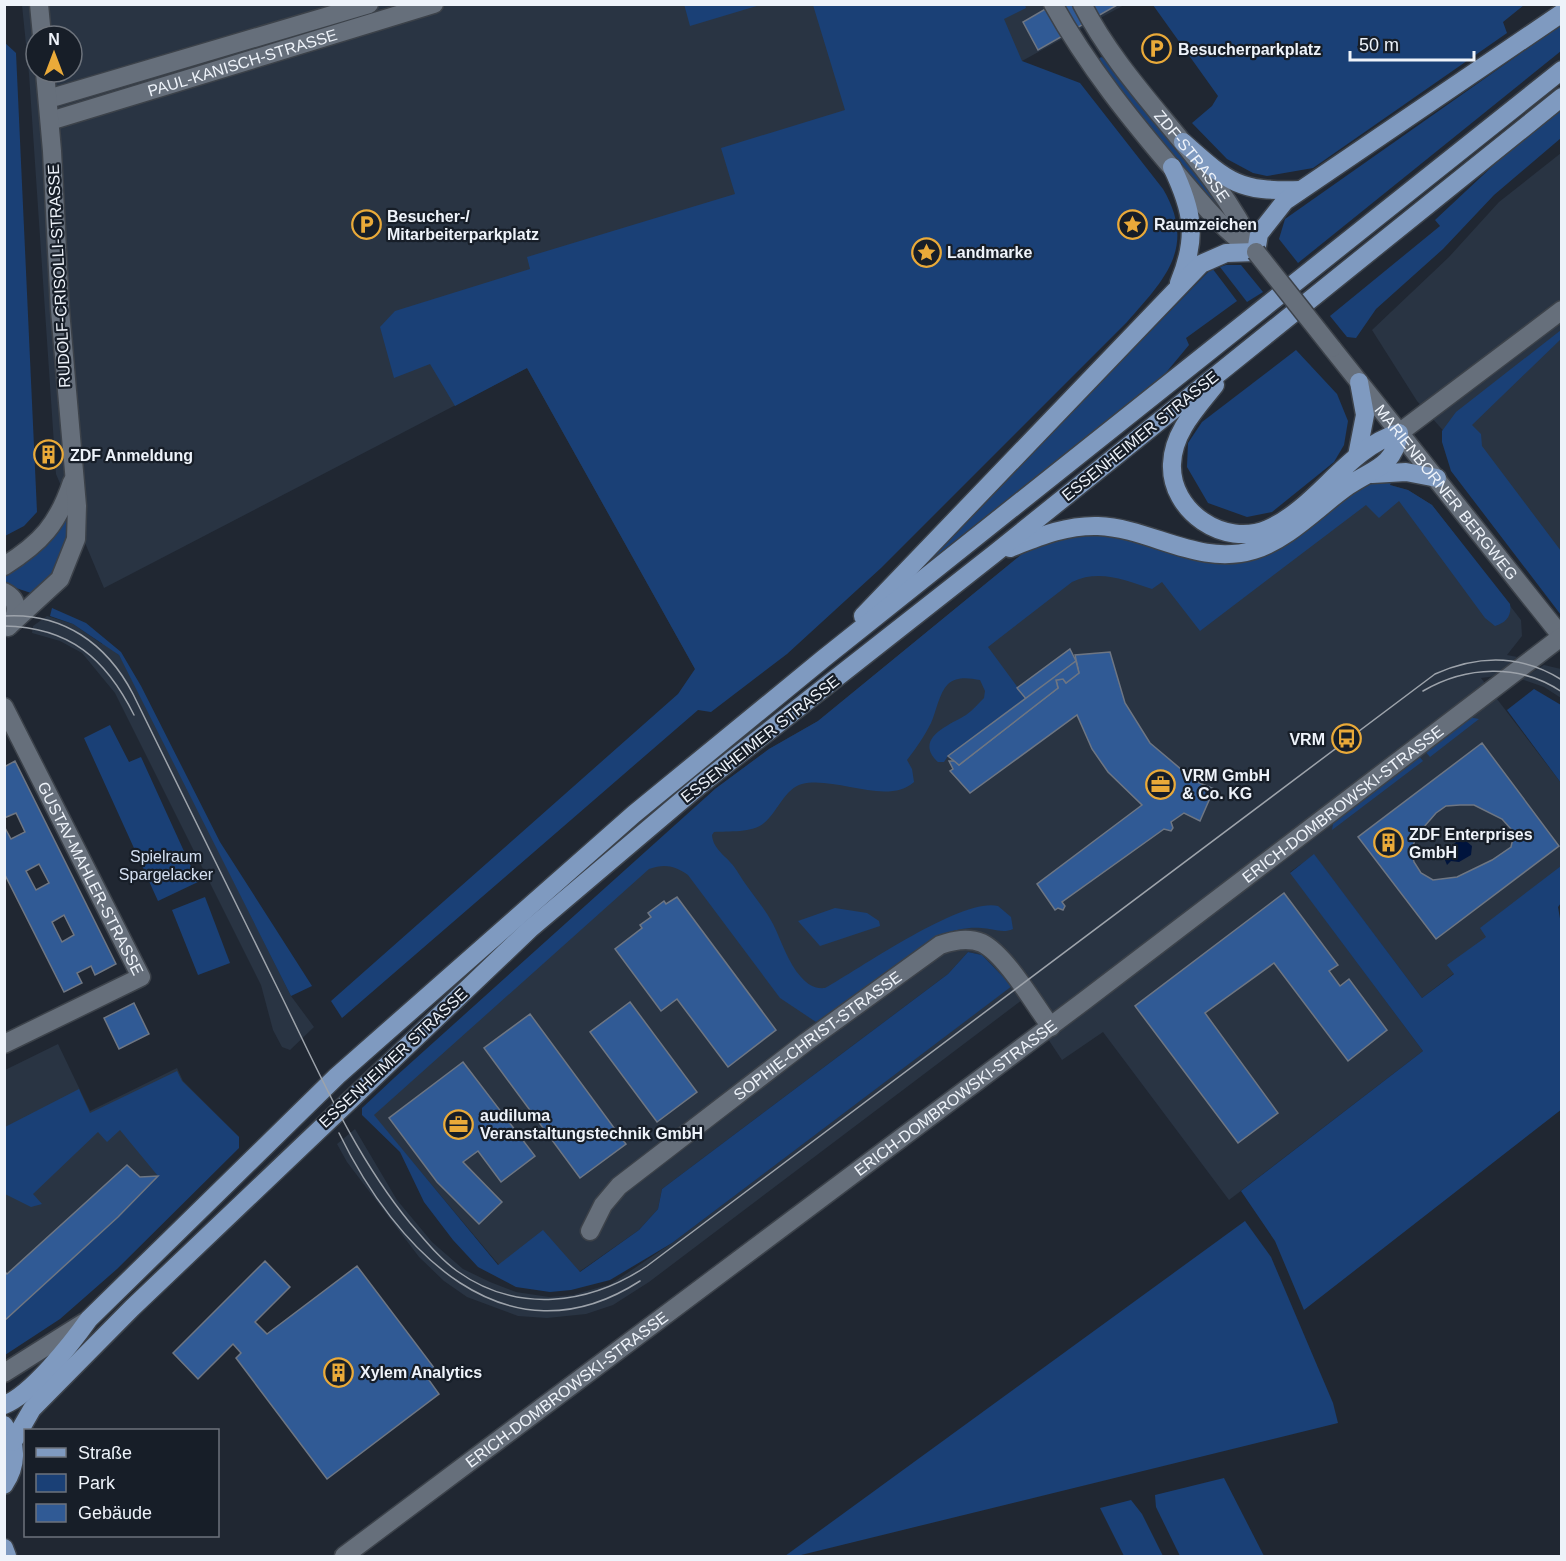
<svg xmlns="http://www.w3.org/2000/svg" width="1566" height="1561" font-family="Helvetica,sans-serif">
<rect width="100%" height="100%" fill="#202732"/>
<g fill="#293443" fill-rule="evenodd">
<path d="M22 5H1124L1022 61 695 669 527 368 104 588 56 474 29 74ZM36 36H72V72H36Z"/>
<polygon points="1561,153 1561,564 1417,401 1372,330 1449,257 1499,202"/>
<polygon points="1392,479 1390,485 1408,490 1432,505 1521,620 1522,636 1507,655 1517,657 1496,676 1481,678 1561,783 1561,891 1422,998 1314,855 1290,872 1423,1051 1229,1200 1103,1032 1062,1060 1022,1000 649,1282 613,1305 586,1314 547,1318 518,1316 467,1297 444,1281 419,1257 347,1162 337,1144 355,1129 397,1200 432,1242 463,1269 490,1282 516,1292 549,1297 573,1295 611,1284 672,1243 1011,986 982,955 968,952 948,974 662,1189 658,1209 639,1230 579,1272 499,1265 373,1115 454,1041 715,789 769,749 818,721 1022,554 1207,560"/>
<polygon points="47,616 73,624 102,644 103,642 119,655 129,672 291,996 314,1027 290,1050 282,1047 273,1030 261,985 115,693 82,653 60,641 32,633 33,626"/>
<polygon points="1544,665 1561,669 1561,698 1544,687 1521,679"/>
<polygon points="58,1044 90,1111 177,1068 183,1081 239,1137 5,1353 5,1070"/>
</g>
<g fill="#1a4076">
<polygon points="684,4 760,4 760,5 690,26"/>
<path d="M813 5H1025L1026 8 1004 19 1022 61 1080 83 1163 189C1197 247 1165 279 1127 322L881 568 787 654 711 712 698 710 342 1018 331 1001 678 694 695 669 527 368 455 406 430 364 394 378 380 327 395 311 530 269 527 257 735 194 721 148 845 110Z"/>
<polygon points="1153,5 1524,5 1503,22 1507,33 1313,168 1267,176 1253,173 1227,159 1192,123 1212,106 1218,96"/>
<polygon points="1561,25 1561,51 1298,263 1279,239 1285,219"/>
<polygon points="4,42 16,53 37,512 24,526 5,536"/>
<polygon points="1101,57 1106,59 1227,211 1222,218 1098,60"/>
<polygon points="1561,110 1561,138 1494,195 1443,249 1376,309 1356,338 1347,337 1330,316 1440,226 1435,220 1497,162"/>
<polygon points="1226,265 1241,265 1263,292 1247,302 1220,267"/>
<polygon points="1212,268 1237,301 1186,338 1189,345 1164,375 916,572"/>
<polygon points="1561,330 1561,339 1472,425 1481,434 1482,446 1561,551 1561,615 1451,471 1442,442 1442,431 1456,412"/>
<polygon points="1296,350 1337,394 1348,421 1344,445 1334,462 1272,512 1247,517 1208,503 1187,467 1188,443 1202,422"/>
<path d="M1392 479 1390 485 1408 490 1432 505 1510 604C1512 616 1506 623 1495 626L1485 618 1399 501 1379 518 1366 505 1200 631 1162 582 1152 589C1125 580 1099 569 1072 582L988 647 1027 700 948 756 944 762H938C912 738 952 724 966 715 973 710 979 703 984 698L985 691 980 680C969 678 957 676 948 684 939 693 936 712 931 723 924 737 916 748 907 760L912 769 914 782C887 806 836 776 802 784 785 788 777 813 764 823 753 833 728 831 714 832L712 835C713 851 730 858 737 871 748 890 763 905 773 924 782 942 788 963 801 977 808 985 815 989 825 988 861 968 962 897 998 906L1011 917 1013 929C1002 934 992 928 981 928 968 927 955 930 943 934L816 1022 780 998 688 875C674 865 664 864 649 869L374 1115 498 1265 543 1230 580 1272 639 1230 658 1209 662 1189 948 974 968 952 982 955 1012 986 672 1243 610 1280 571 1290 550 1292 516 1287 478 1267 453 1240 424 1202 400 1152 362 1115V1108L394 1078 715 789 769 749 818 721 1022 554 1061 536 1105 534 1218 561 1370 481Z"/>
<path d="M68 517C72 551 56 570 34 594L7 585 4 575 48 544Z"/>
<polygon points="52,608 86,623 121,652 141,686 220,842 312,986 291,996 119,655 73,624 50,616"/>
<polygon points="1534,689 1561,705 1561,783 1507,710"/>
<polygon points="1468,717 1479,719 1430,757 1424,750"/>
<polygon points="110,725 129,762 141,757 198,882 158,901 84,738"/>
<polygon points="1418,755 1423,761 1332,830 1334,818"/>
<polygon points="1314,854 1422,998 1454,974 1447,965 1486,937 1480,928 1561,866 1561,903 1558,907 1562,930 1562,1109 1304,1310 1275,1241 1241,1191 1423,1051 1290,873"/>
<polygon points="205,897 230,963 198,975 172,910"/>
<polygon points="835,908 867,913 879,921 880,926 820,946 798,921"/>
<polygon points="177,1071 182,1081 239,1137 239,1148 117,1269 60,1319 5,1355 5,1321 118,1217 158,1176 120,1130 107,1142 98,1132 33,1194 42,1204 31,1207 5,1194 5,1127 79,1089 90,1113"/>
<polygon points="1245,1221 1271,1257 1333,1403 1338,1423 797,1556 785,1556"/>
<polygon points="1224,1478 1264,1556 1180,1556 1156,1507 1155,1495"/>
<polygon points="1131,1500 1142,1514 1163,1556 1124,1556 1100,1508"/>
</g>
<polygon fill="#00143d" points="1458,840 1466,841 1472,846 1471,855 1459,862 1451,861 1447,865 1443,855"/>
<g fill="#305a95" stroke="#6e7683" stroke-width="1.5" fill-rule="evenodd">
<polygon points="1054,4 1119,4 1038,50 1023,22"/>
<circle cx="49" cy="454" r="7"/>
<polygon points="1070,649 1076,661 1027,700 1017,688"/>
<polygon points="1110,652 1125,703 1150,743 1195,781 1214,789 1200,821 1184,813 1171,822 1173,828 1171,831 1164,829 1062,902 1065,906 1063,910 1058,908 1055,910 1037,884 1142,805 1108,772 1092,749 1077,715 970,793 950,771 953,769 949,761 955,761 959,765 1058,688 1056,680 1063,679 1066,683 1079,673 1075,655"/>
<polygon points="1076,661 1079,673 1066,683 1063,679 1056,680 1058,688 959,765 948,756"/>
<path d="M1482 743 1559 846 1436 939 1358 837ZM1460 805H1474L1502 819 1511 829 1513 838 1511 847 1492 860 1457 877 1433 880 1421 873 1414 862 1412 850 1416 836 1436 813 1446 806Z"/>
<path d="M15 761 116 964 95 975 91 966 77 973 82 983 64 992 4 873V826L11 839 25 832 16 813 4 818V767ZM39 864 49 883 36 890 26 871ZM64 915 74 935 62 942 52 922Z"/>
<polygon points="1284,893 1338,965 1329,971 1340,986 1349,979 1387,1030 1348,1061 1274,963 1205,1013 1278,1113 1238,1143 1135,1006"/>
<polygon points="677,897 776,1030 728,1067 677,999 661,1011 615,949 642,928 640,925 651,917 648,913 664,901 666,904"/>
<polygon points="630,1002 697,1092 657,1122 590,1032"/>
<polygon points="134,1003 149,1034 119,1049 104,1018"/>
<polygon points="530,1014 626,1144 580,1178 484,1048"/>
<polygon points="463,1062 535,1156 501,1182 478,1151 463,1162 502,1202 479,1224 437,1182 389,1118"/>
<polygon points="127,1165 140,1177 158,1176 118,1217 4,1321 4,1271 7,1274"/>
<polygon points="265,1261 290,1287 255,1322 267,1334 357,1266 435,1369 426,1376 439,1394 327,1479 236,1358 241,1353 233,1344 198,1379 173,1353"/>
</g>
<g fill="none" stroke-linecap="round" stroke-linejoin="round">
<defs>
<g id="minor">
<polyline points="39,4 42,36"/>
<path d="M1053 4C1088 67 1132 121 1178 175 1202 203 1224 232 1256 252"/>
<path id="s1" d="M1082 4C1128 94 1213 159 1255 251"/>
<polyline points="48,99 369,4"/>
<path id="s2" d="M50 121 434 4"/>
<path id="s3" d="M1332 348 1562 637"/>
<polyline points="1399,433 1562,310"/>
<path d="M4 566C41 543 58 524 72 482"/>
<path d="M4 592C20 600 18 615 8 627"/>
<polyline points="9,626 60,579 76,539 77,506 60,310 52,151 45,72"/>
<path id="s4" d="M4 707 141 977 4 1044"/>
<path id="s5" d="M590 1231 603 1205 619 1186 806 1042 940 945C954 940 968 937 982 943 1006 955 1034 1004 1051 1027"/>
<polyline points="4,1373 85,1322"/>
<path id="s6" d="M344 1556 1084 1001 1561 637"/>
</g>
<g id="major">
<path d="M1183 142C1228 182 1238 192 1300 190"/>
<path d="M1172 167C1193 211 1198 237 1179 283"/>
<polyline points="1357,456 1365,415 1359,382"/>
<polyline points="1372,474 1406,472 1437,478"/>
<path d="M1010 548C1038 537 1066 525 1098 526 1151 528 1199 567 1254 550 1289 539 1318 507 1348 486 1372 469 1394 468 1399 433 1347 448 1318 507 1268 529 1224 548 1170 511 1172 464 1173 432 1197 408 1215 385"/>
<polyline points="863,616 1201,264 1226,253 1256,252 1259,234 1285,201 1562,13"/>
<path d="M4 1405C31 1395 72 1343 89 1319L337 1076 634 814 823 659 1562 70"/>
<path d="M4 1425C18 1444 17 1466 4 1485"/>
<polyline points="13,1442 32,1409 132,1308 530,929 700,785 994,554 1562,97"/>
<polyline points="4,1548 7,1556"/>
</g>
</defs>
<use href="#minor" stroke="#3c424a" stroke-width="21"/>
<use href="#major" stroke="#3c424a" stroke-width="21"/>
<use href="#minor" stroke="#666f7b" stroke-width="18"/>
<use href="#major" stroke="#7f9ac0" stroke-width="18"/>
<g stroke="#9da3ab" stroke-width="1.5">
<path d="M4 616C63 612 107 644 133 694 180 790 228 886 275 983 316 1065 351 1151 410 1223 425 1240 439 1258 457 1271 517 1314 589 1305 647 1266L1435 674C1478 655 1521 654 1562 680"/>
<path d="M4 626C70 627 106 659 134 715"/>
<path d="M1423 691C1466 666 1519 663 1562 692"/>
<path d="M339 1133C395 1248 505 1368 640 1281"/>
</g>
<defs>
<polyline id="minor-bridge" points="1256,252 1332,348"/>
</defs>
<use href="#minor-bridge" stroke="#3c424a" stroke-width="21" stroke-linecap="butt"/>
<use href="#minor-bridge" stroke="#666f7b" stroke-width="18"/>
</g>
<defs>
<symbol id="parking-ring" viewBox="-11 -11 22 22"><circle r="9.5" fill="#171e28" stroke="#eaaa39" stroke-width="1.5"/><path d="M-3.5-5.5H1a3.5 3.5 0 0 1 0 7H-1V5.5H-3.5ZM-1-3.4V-.6H.8a1.4 1.4 0 0 0 0-2.8Z" fill="#eaaa39"/></symbol>
<symbol id="sight-ring" viewBox="-11 -11 22 22"><circle r="9.5" fill="#171e28" stroke="#eaaa39" stroke-width="1.5"/><path d="M0-6L1.8-2.2L6-1.7L2.9 1.2L3.7 5.4L0 3.3L-3.7 5.4L-2.9 1.2L-6-1.7L-1.8-2.2Z" fill="#eaaa39"/></symbol>
<symbol id="building-ring" viewBox="-11 -11 22 22"><circle r="9.5" fill="#171e28" stroke="#eaaa39" stroke-width="1.5"/><path d="M-4-6H4V6H1V3H-1V6H-4ZM-2.5-4.3h1.7v1.8h-1.7ZM.8-4.3h1.7v1.8H.8ZM-2.5-1h1.7V.8h-1.7ZM.8-1h1.7V.8H.8Z" fill="#eaaa39"/></symbol>
<symbol id="bus-ring" viewBox="-11 -11 22 22"><circle r="9.5" fill="#171e28" stroke="#eaaa39" stroke-width="1.5"/><path d="M-5-6H5V4H4V6H2V4H-2V6H-4V4H-5ZM-3.5-4V0h7V-4ZM-3.5 1.2v1.5H-2V1.2ZM2 1.2v1.5H3.5V1.2Z" fill="#eaaa39"/></symbol>
<symbol id="office-ring" viewBox="-11 -11 22 22"><circle r="9.5" fill="#171e28" stroke="#eaaa39" stroke-width="1.5"/><path d="M-6-3h4V-5.5h4V-3h4V5H-6ZM-1-4.5V-3h2v-1.5ZM-6 0V1H6V0Z" fill="#eaaa39"/></symbol>
</defs>
<g fill-rule="evenodd">
<use href="#parking-ring" x="1140" y="32" width="33" height="33"/>
<use href="#sight-ring" x="1116" y="208" width="33" height="33"/>
<use href="#parking-ring" x="350" y="208" width="33" height="33"/>
<use href="#sight-ring" x="910" y="236" width="33" height="33"/>
<use href="#building-ring" x="32" y="438" width="33" height="33"/>
<use href="#bus-ring" x="1330" y="722" width="33" height="33"/>
<use href="#office-ring" x="1144" y="768" width="33" height="33"/>
<use href="#building-ring" x="1372" y="826" width="33" height="33"/>
<use href="#office-ring" x="442" y="1108" width="33" height="33"/>
<use href="#building-ring" x="322" y="1356" width="33" height="33"/>
</g>
<g text-anchor="middle" dominant-baseline="central" stroke-width="4.5" stroke-linejoin="round" paint-order="stroke">
<g font-size="16" font-weight="bold" fill="#eef3fa" stroke="#171e28" text-anchor="start">
<text x="1178" y="49">Besucherparkplatz</text>
<text x="387" y="216">Besucher-/<tspan x="387" dy="18">Mitarbeiterparkplatz</tspan></text>
<text x="1154" y="224">Raumzeichen</text>
<text x="947" y="252">Landmarke</text>
<text x="70" y="455">ZDF Anmeldung</text>
<text x="1325" y="739" text-anchor="end">VRM</text>
<text x="1182" y="775">VRM GmbH<tspan x="1182" dy="18">&amp; Co. KG</tspan></text>
<text x="1409" y="834">ZDF Enterprises<tspan x="1409" dy="18">GmbH</tspan></text>
<text x="480" y="1115">audiluma<tspan x="480" dy="18">Veranstaltungstechnik GmbH</tspan></text>
<text x="360" y="1372">Xylem Analytics</text>
</g>
<g font-size="16" fill="#eef3fa" stroke="#171e28">
<text stroke="none"><textPath href="#s2" startOffset="201">PAUL-KANISCH-STRASSE</textPath></text>
<text stroke="none"><textPath href="#s1" startOffset="188">ZDF-STRASSE</textPath></text>
<text transform="translate(59 276) rotate(-93)">RUDOLF-CRISOLLI-STRASSE</text>
<text transform="translate(1140 436) rotate(-39)">ESSENHEIMER STRASSE</text>
<text stroke="none"><textPath href="#s3" startOffset="184">MARIENBORNER BERGWEG</textPath></text>
<text transform="translate(760 739) rotate(-38)">ESSENHEIMER STRASSE</text>
<text stroke="none"><textPath href="#s6" startOffset="1250">ERICH-DOMBROWSKI-STRASSE</textPath></text>
<text stroke="none"><textPath href="#s4" startOffset="192">GUSTAV-MAHLER-STRASSE</textPath></text>
<text stroke="none"><textPath href="#s5" startOffset="303">SOPHIE-CHRIST-STRASSE</textPath></text>
<text transform="translate(393 1058) rotate(-43)">ESSENHEIMER STRASSE</text>
<text stroke="none"><textPath href="#s6" startOffset="764">ERICH-DOMBROWSKI-STRASSE</textPath></text>
<text stroke="none"><textPath href="#s6" startOffset="278">ERICH-DOMBROWSKI-STRASSE</textPath></text>
</g>
<g font-size="16" fill="#d4e0f2" stroke="#171e28">
<text x="166" y="856">Spielraum<tspan x="166" dy="18">Spargelacker</tspan></text>
</g>
</g>
<rect width="1566" height="1561" fill="none" stroke="#eef3fa" stroke-width="12"/>
<rect x="24" y="1429" width="195" height="108" fill="#171e28" stroke="#6d737c" stroke-width="1.5"/>
<rect x="36" y="1448" width="30" height="9" fill="#7f9ac0" stroke="#6d737c" stroke-width="1.5"/>
<text x="78" y="1459" font-size="18" fill="#eef3fa">Straße</text>
<rect x="36" y="1474" width="30" height="18" fill="#1a4076" stroke="#6d737c" stroke-width="1.5"/>
<text x="78" y="1489" font-size="18" fill="#eef3fa">Park</text>
<rect x="36" y="1504" width="30" height="18" fill="#305a95" stroke="#6d737c" stroke-width="1.5"/>
<text x="78" y="1519" font-size="18" fill="#eef3fa">Gebäude</text>
<g transform="translate(54 54)"><circle r="28" fill="#171e28" stroke="#6d737c" stroke-width="1.5"/>
<path d="M0-4.5L10 22L0 15L-10 22Z" fill="#eaaa39"/>
<text y="-9" font-size="16" font-weight="bold" text-anchor="middle" fill="#eef3fa">N</text>
</g>
<path d="M1350 51v9h124v-9" fill="none" stroke="#eef3fa" stroke-width="3"/>
<text x="1359" y="51" font-size="18" fill="#eef3fa" stroke="#171e28" stroke-width="4.5" paint-order="stroke">50 m</text>
</svg>
